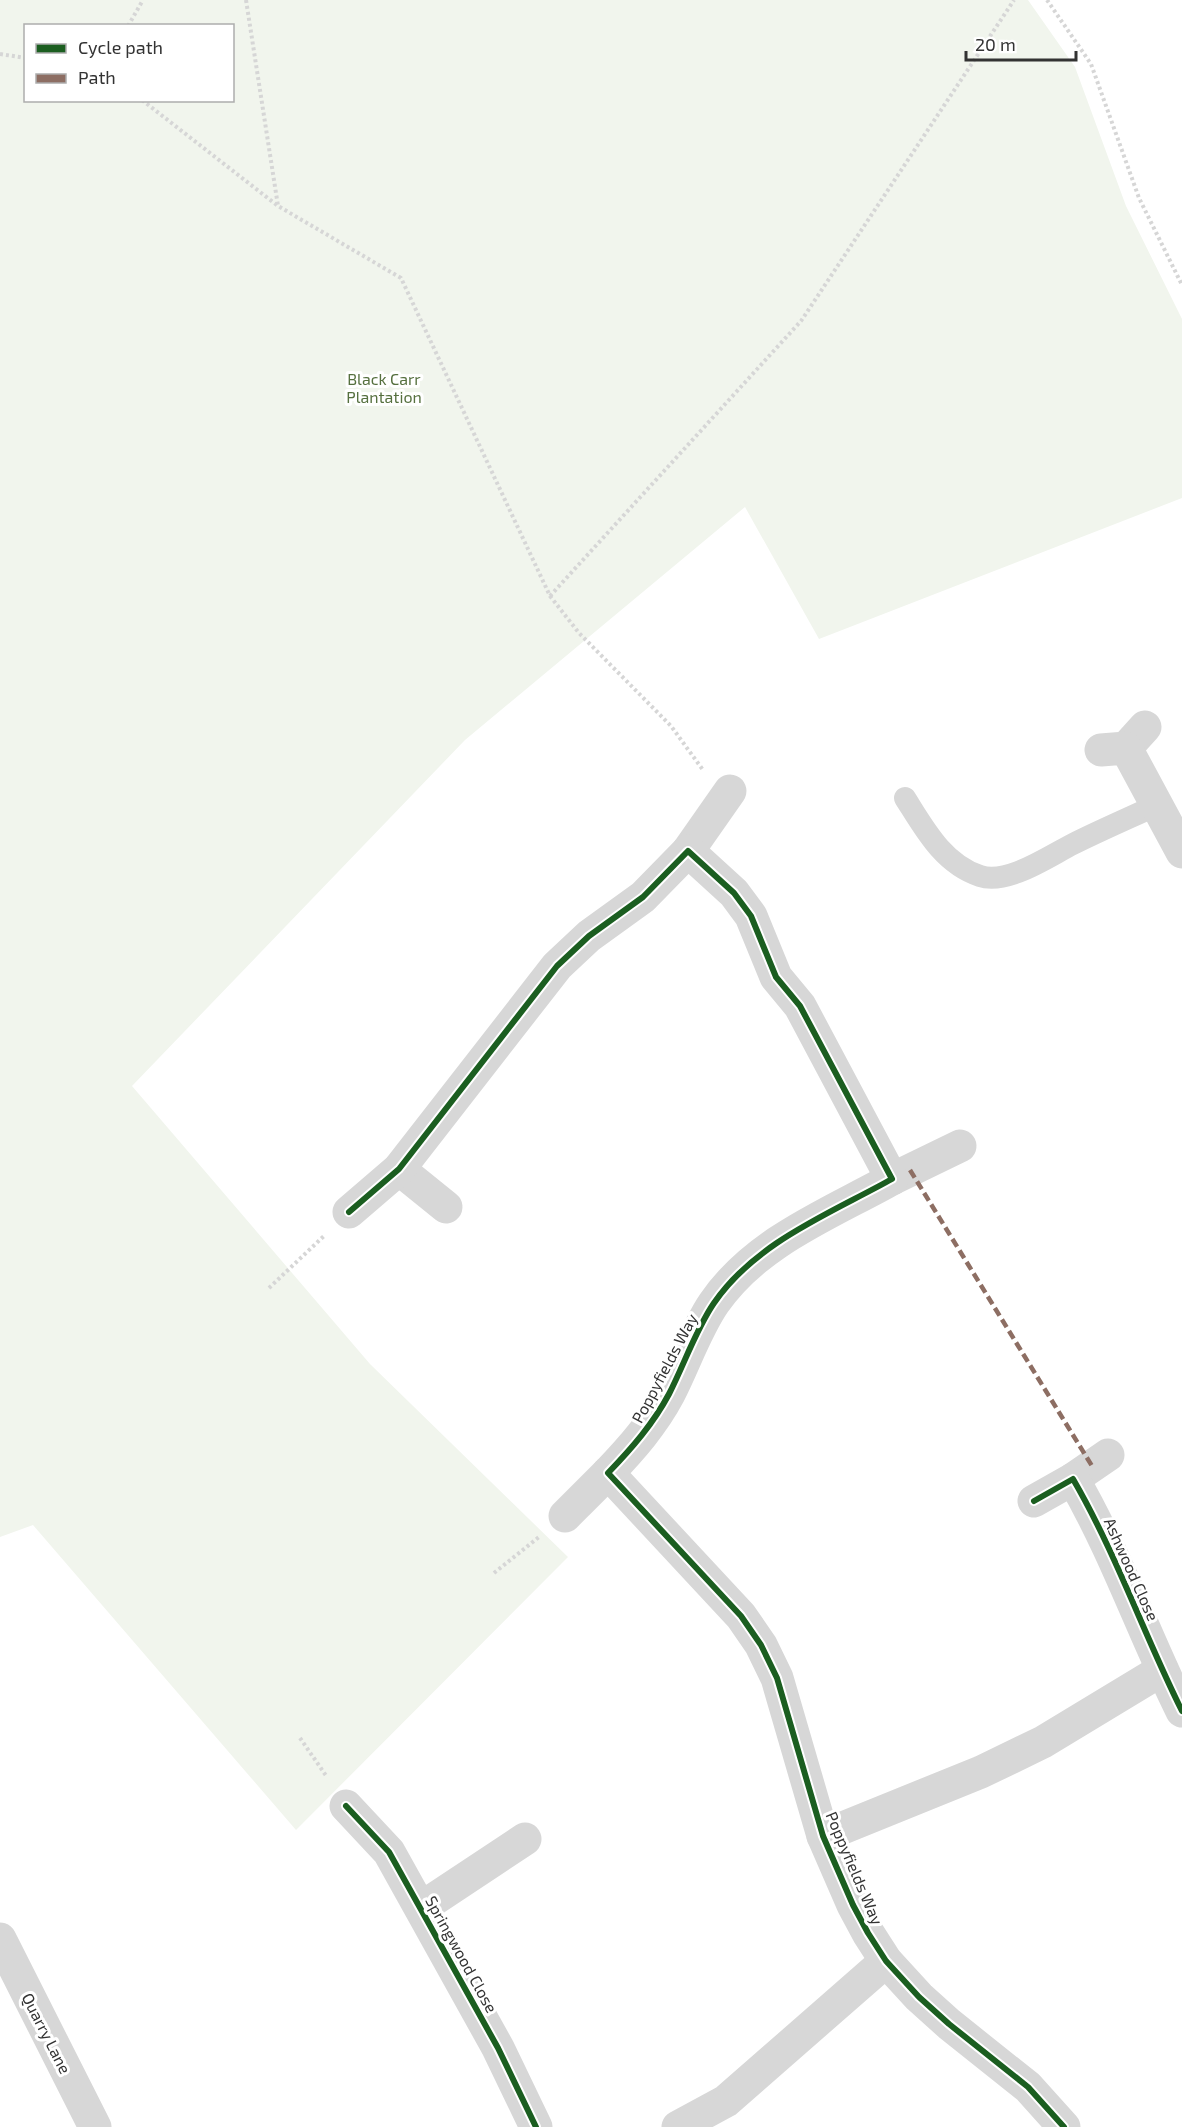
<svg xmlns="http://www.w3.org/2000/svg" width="1182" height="2127" font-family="'Exo 2',sans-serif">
<rect width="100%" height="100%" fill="#fff"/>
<path fill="#f1f5ed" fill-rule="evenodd" d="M0 0H1028L1075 67 1126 206 1182 319V498L819 639 745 507 465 740 132 1086 370 1364 568 1557 296 1830 33 1525 0 1537ZM26 26H232V100H26Z"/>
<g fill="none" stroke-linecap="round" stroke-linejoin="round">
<g stroke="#d6d6d6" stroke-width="4" stroke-dasharray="3 3" stroke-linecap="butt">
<polyline points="246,0 278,206"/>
<polyline points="1047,0 1091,64 1139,198 1182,285"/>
<polyline points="128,26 143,0"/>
<polyline points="0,54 26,58"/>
<polyline points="142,100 278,206 401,278 550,596 579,633 671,726 703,770"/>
<polyline points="550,596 801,321 1014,0"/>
<polyline points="269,1288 325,1235"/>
<polyline points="494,1573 539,1537"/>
<polyline points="300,1738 327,1777"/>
</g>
<path stroke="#d7d7d7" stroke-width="22" d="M905 798C924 828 943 864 980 876 1008 885 1049 856 1073 844 1101 830 1129 818 1157 805"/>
<g stroke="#d7d7d7" stroke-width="33">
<polyline points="1126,748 1145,727"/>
<polyline points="1101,750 1126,748 1182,852"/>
<polyline points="688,851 730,791"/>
<polyline points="399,1169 446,1207"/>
<polyline points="892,1179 960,1146"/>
<path d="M349 1212 399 1169 557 966 589 936 643 897 688 851 734 893 751 916 776 977 800 1006 892 1179C829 1214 756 1242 714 1303 696 1329 684 1365 669 1394 653 1424 632 1448 608 1473L741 1616 761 1645 777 1678 823 1836 853 1905 868 1933 886 1961 919 1997 949 2024 1028 2087 1064 2127"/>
<polyline points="1073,1479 1108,1455"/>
<path d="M1034 1501 1073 1479C1116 1553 1144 1635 1182 1711"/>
<polyline points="565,1516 608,1473"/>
<polyline points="346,1806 389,1852 498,2048 536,2127"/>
<polyline points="823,1836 981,1772 1043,1742 1162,1670"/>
<polyline points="421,1908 525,1839"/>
<polyline points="0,1939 95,2127"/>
<polyline points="678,2127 726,2101 886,1961"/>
</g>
<polyline stroke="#8d6e63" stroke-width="4.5" stroke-dasharray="9 4.5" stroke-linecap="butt" points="910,1170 1092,1466"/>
<defs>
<g id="cycleway">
<path d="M349 1212 399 1169 557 966 589 936 643 897 688 851 734 893 751 916 776 977 800 1006 892 1179C829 1214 756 1242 714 1303 696 1329 684 1365 669 1394 653 1424 632 1448 608 1473L741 1616 761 1645 777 1678 823 1836 853 1905 868 1933 886 1961 919 1997 949 2024 1028 2087 1064 2127"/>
<path d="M1034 1501 1073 1479C1116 1553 1144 1635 1182 1711"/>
<polyline points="346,1806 389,1852 498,2048 536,2127"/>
</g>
</defs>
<use href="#cycleway" stroke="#fff" stroke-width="10"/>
<use href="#cycleway" stroke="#1b5e20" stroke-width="6"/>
</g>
<g text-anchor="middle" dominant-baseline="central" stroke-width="6" stroke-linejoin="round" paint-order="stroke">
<g font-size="16" fill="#56703f" stroke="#fff">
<text x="384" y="378">Black Carr<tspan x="384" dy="18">Plantation</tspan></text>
</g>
<g font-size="16" fill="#333" stroke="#fff">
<text transform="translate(664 1368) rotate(-62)">Poppyfields Way</text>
<text transform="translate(1132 1569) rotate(66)">Ashwood Close</text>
<text transform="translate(855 1868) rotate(67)">Poppyfields Way</text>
<text transform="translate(462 1954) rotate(61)">Springwood Close</text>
<text transform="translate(47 2033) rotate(63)">Quarry Lane</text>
</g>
</g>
<rect x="24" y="24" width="210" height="78" fill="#ffffff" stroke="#adadad" stroke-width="1.5"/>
<rect x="36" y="44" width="30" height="9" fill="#1b5e20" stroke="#adadad" stroke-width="1.5"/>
<text x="78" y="54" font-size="18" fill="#333333">Cycle path</text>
<rect x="36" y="74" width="30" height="9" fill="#8d6e63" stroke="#adadad" stroke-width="1.5"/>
<text x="78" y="84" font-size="18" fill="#333333">Path</text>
<path d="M966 51v9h110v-9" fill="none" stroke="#333333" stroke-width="3"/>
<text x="975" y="51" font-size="18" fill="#333333" stroke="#ffffff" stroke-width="4.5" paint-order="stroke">20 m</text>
</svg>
